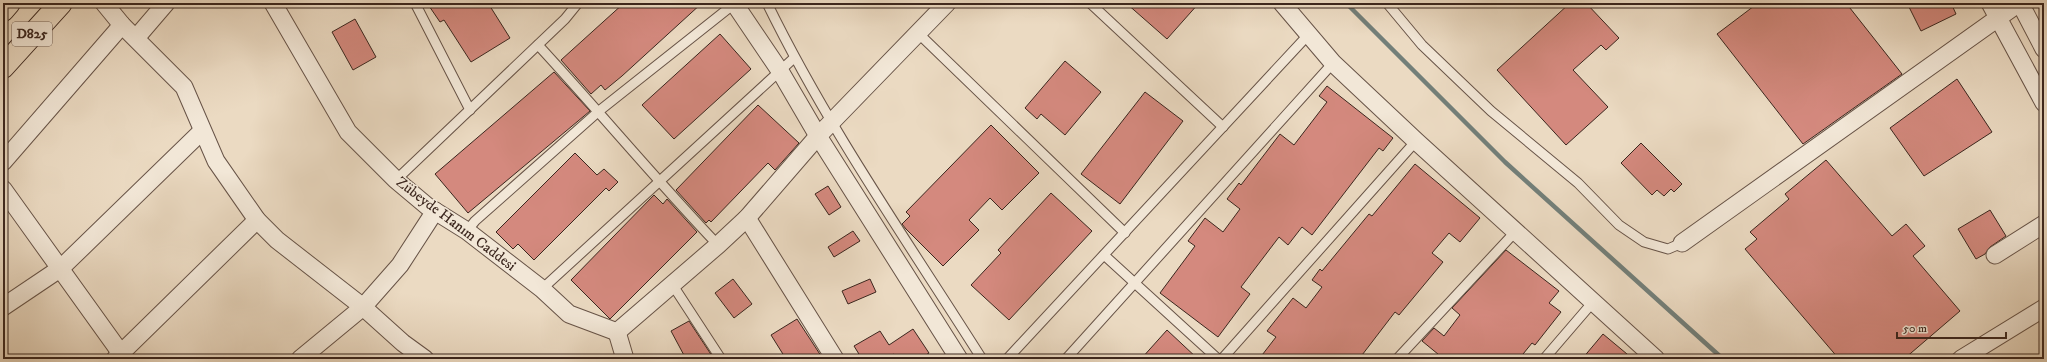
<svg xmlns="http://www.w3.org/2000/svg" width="2047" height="362" font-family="'IM FELL DW Pica',serif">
<rect width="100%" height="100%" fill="#ebdac2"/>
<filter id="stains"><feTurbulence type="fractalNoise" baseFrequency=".005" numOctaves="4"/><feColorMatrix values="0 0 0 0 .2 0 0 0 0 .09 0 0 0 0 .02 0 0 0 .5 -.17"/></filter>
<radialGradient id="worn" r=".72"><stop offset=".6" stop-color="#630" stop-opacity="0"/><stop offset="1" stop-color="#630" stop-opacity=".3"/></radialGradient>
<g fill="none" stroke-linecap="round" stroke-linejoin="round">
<polyline stroke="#737f79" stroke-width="4.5" points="1346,3 1505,162 1723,359"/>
</g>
<g fill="#d4897e" stroke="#3b261e">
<polygon points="427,3 488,3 510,38 471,62 444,20 440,22"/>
<polygon points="624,3 702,3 622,76 605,90 601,85 591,94 561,60"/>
<polygon points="1126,3 1199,3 1167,39"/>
<polygon points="1570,3 1586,3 1619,38 1606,50 1601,45 1573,70 1608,107 1566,145 1497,70"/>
<polygon points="1758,3 1846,3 1902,74 1803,144 1717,34"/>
<polygon points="1907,3 1951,3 1956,14 1921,31"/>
<polygon points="355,19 376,57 353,70 332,32"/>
<polygon points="720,34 751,69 674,139 642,105"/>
<polygon points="1065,61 1101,92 1065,135 1041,114 1037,119 1025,108"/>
<polygon points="554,72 590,111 468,213 435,174"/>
<polygon points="1957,79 1992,132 1924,176 1890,128"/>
<polygon points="1327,86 1393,138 1383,151 1379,148 1312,235 1302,227 1288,245 1279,237 1241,287 1250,294 1218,337 1160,293 1195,246 1188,241 1205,218 1223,232 1240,209 1227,199 1239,183 1241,185 1280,134 1294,145 1327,102 1319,96"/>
<polygon points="1145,92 1183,121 1120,204 1081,174"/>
<polygon points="758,105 799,143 775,170 768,163 711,222 709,220 706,223 676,190"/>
<polygon points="991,125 1039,173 1002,210 990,198 969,220 979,230 943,266 906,229 902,224 910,216 906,212"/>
<polygon points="1641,143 1682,184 1674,192 1671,189 1664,196 1657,190 1652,195 1621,163"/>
<polygon points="575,153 597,175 604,169 618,182 609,191 606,188 534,260 518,244 513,249 496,232"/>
<polygon points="1826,160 1892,236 1906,224 1925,246 1913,256 1960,311 1904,359 1839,359 1745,249 1757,239 1750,232 1789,199 1785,194"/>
<polygon points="1415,164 1480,218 1460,242 1449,233 1432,253 1443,262 1399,315 1395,312 1359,359 1259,359 1276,337 1267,331 1293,298 1306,308 1322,287 1312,280 1320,269 1322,271 1369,214 1372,216"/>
<polygon points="828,186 841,207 829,215 815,194"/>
<polygon points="1051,193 1092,231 1009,320 971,285 1001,253 998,250"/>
<polygon points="654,195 663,204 667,199 697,232 610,319 571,280"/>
<polygon points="1990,210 2006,236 1990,247 1985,254 1976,259 1958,229"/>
<polygon points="853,231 860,241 834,257 828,247"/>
<polygon points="1506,250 1559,291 1549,303 1561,312 1535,345 1532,343 1519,359 1444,359 1422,341 1434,328 1444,336 1460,315 1452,308"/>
<polygon points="733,279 752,304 734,318 715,293"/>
<polygon points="870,279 876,292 848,304 842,291"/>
<polygon points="797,319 812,342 823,359 786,359 771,335"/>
<polygon points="689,321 714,359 686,359 671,331"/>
<polygon points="913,329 929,353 919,359 898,359 894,354 886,359 862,359 854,346 880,331 889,345"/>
<polygon points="1167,330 1198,359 1141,359"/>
<polygon points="1603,334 1633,359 1582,359"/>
</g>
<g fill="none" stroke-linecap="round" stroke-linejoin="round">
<defs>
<g id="lane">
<polyline points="415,3 470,110"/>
<path d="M767 3C828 128 908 242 982 359"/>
<polyline points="1090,3 1223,127"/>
<polyline points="1387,3 1422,45 1491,111 1578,183 1619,225 1644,242 1668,249 1682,243"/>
<polyline points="918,33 1125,233"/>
<path d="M538 45C599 111 656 180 718 245"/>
<polyline points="396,180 565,19 578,3"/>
<polyline points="467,231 475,221 599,111 734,4"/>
<polyline points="1104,255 1218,359"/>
<polyline points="672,284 721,359"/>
<polyline points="542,289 794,58"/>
<polyline points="1007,359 1309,34"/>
<polyline points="1066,359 1333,63"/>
<polyline points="1222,359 1416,141"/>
<polyline points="1397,359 1516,231"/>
<polyline points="1544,359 1593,302"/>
</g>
<g id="street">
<polyline points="104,3 122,25 184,87 216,161 257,220 277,240 363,307 403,343 425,359"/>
<polyline points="273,3 348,132 396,180 427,206 467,231 542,289 569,314 617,332"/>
<polyline points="734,3 780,71 818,136 959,359"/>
<polyline points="1282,3 1333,63 1416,141 1656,359"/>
<polyline points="1990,3 2044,103"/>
<polyline points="2020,3 2044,49"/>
<polyline points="136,38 166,3"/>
<polyline points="3,162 122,25"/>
<polyline points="3,189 125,359"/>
<polyline points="747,218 835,359"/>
<polyline points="1682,243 2019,3"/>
<polyline points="1995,255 2044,224"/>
<polyline points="3,307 61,268 202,131"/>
<polyline points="617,332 718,245 747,218 818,136 947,3"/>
<polyline points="617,332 625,359"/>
<polyline points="115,359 257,220"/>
<polyline points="300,359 363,307 400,265 435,211"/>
<polyline points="1961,359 2044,308"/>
</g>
<g id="highway">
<polyline points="3,10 9,3"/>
<polyline points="3,67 61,3"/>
</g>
</defs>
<use href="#lane" stroke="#675347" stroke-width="11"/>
<use href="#street" stroke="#675347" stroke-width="19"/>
<use href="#highway" stroke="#3b261e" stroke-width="24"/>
<use href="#lane" stroke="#f2e7d7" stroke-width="9"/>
<use href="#street" stroke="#f2e7d7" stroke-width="17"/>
<use href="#highway" stroke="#ebdac2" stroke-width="22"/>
</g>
<g text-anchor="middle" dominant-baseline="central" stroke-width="3" stroke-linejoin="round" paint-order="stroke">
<rect fill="#f2e7d7" stroke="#726056" stroke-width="1" x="12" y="22" width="40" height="24" rx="3"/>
<g font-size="14" font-weight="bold" fill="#3b261e">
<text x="32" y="34">D825</text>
</g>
<g font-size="15" fill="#3b261e" stroke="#f2e7d7">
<text transform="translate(456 224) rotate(37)">Zübeyde Hanım Caddesi</text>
</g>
</g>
<rect width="2047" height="362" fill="none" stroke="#ebdac2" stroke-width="16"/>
<rect x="4" y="4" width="2039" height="354" fill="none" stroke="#3b261e" stroke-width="2"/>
<rect x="8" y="8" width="2031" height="346" fill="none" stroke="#3b261e"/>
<path d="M1897 332v6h109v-6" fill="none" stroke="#3b261e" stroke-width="2"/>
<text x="1903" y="332" font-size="12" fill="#3b261e" stroke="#f2e7d7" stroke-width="3" paint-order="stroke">50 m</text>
<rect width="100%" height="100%" filter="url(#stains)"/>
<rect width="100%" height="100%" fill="url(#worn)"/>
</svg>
